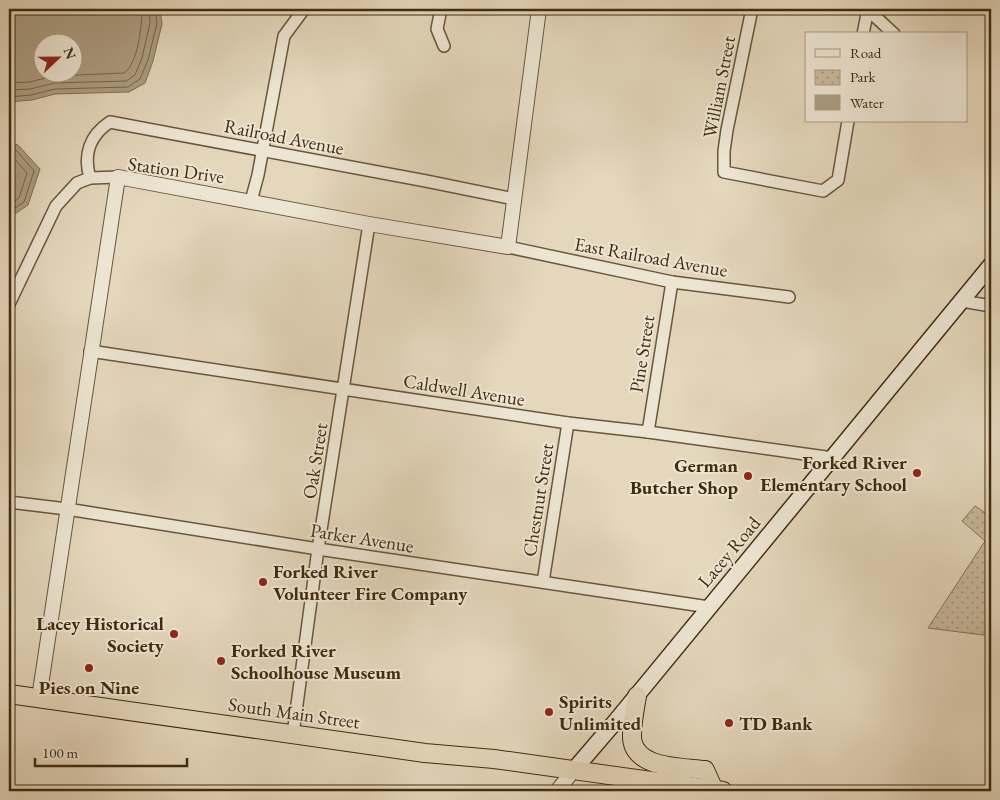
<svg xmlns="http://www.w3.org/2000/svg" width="1000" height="800" font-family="'EB Garamond',serif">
<defs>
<pattern id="park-dots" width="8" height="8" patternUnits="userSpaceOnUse" patternTransform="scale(1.25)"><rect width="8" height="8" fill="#c8ba9e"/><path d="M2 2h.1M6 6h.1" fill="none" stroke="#a4977f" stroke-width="1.8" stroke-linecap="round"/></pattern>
</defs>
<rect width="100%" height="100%" fill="#e4d7bc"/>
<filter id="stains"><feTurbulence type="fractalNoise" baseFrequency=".004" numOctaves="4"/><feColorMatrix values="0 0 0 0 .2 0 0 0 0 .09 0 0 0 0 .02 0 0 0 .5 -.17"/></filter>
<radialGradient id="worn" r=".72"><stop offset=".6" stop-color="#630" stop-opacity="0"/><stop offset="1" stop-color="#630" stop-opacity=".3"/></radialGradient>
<polygon fill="url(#park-dots)" stroke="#847356" points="975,506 991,517 991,636 928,628 985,541 962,521"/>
<g fill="#ac9d81" stroke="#817053" fill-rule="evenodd">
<path d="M9 9H160L162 24 153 61 145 83 129 92 55 94 32 100 9 102ZM42 42H72V72H42Z"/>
<polygon points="9,142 18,145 40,169 28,205 9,218 9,220"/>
</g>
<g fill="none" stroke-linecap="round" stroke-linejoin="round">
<g stroke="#766448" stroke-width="1">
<path d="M9 83 29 82 54 76 124 73C138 64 142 25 142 9"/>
<polyline points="9,90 30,89 55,83 126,81 135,75 142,58 150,23 149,9"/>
<polyline points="9,97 31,95 55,89 128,87 140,79 148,60 157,23 155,9"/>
<polyline points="9,148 16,150 34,171 24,202 9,212"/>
<polyline points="9,154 12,156 27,173 19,198 9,205"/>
</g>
<defs>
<g id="minor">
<polyline points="441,9 437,29 444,46"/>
<polyline points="752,9 727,130 724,151 724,172 823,191 838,180 848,121"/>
<polyline points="867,9 894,34"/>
<polyline points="863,34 868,9"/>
<path d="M90 178C83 155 90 135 110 122L426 181 514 199"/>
<polyline points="251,201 258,175 284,36 304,9"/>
<polyline points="508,247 672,282 789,297"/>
<polyline points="962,301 991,306"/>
<polyline points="9,304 56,206 77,183 90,178 118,177"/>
<polyline points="90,351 568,423 648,432 833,458"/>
<polyline points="648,432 672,282"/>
<polyline points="9,502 67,509 318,549 709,607"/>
<polyline points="543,582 568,423"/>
<polyline points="293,734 318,549 369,224"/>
</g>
<g id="tertiary">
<polyline points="39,698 118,177 369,224 508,247 539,9"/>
<polyline points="557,791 573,771"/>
</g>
<polyline id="secondary" points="573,771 615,722 991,265"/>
<g id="trunk">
<polyline points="9,694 425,753 494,759 723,791"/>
<path d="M637 696C635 708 632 722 632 735 631 769 681 767 705 770L714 790"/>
</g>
</defs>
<use href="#minor" stroke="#69573a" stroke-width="14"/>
<use href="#tertiary" stroke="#69573a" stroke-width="16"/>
<use href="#secondary" stroke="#402c0e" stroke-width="18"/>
<use href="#trunk" stroke="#402c0e" stroke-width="20"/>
<use href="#minor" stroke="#ede5d3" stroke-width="11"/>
<use href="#tertiary" stroke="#ede5d3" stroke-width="14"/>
<use href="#secondary" stroke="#ede5d3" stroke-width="15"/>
<use href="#trunk" stroke="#e4d7bc" stroke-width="18"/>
</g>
<g fill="#8f2418" stroke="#ede5d3" stroke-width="2">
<circle cx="917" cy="473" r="5"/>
<circle cx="748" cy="476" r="5"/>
<circle cx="263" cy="582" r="5"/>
<circle cx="174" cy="634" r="5"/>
<circle cx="221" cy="661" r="5"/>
<circle cx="89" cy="668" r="5"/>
<circle cx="549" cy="712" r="5"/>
<circle cx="729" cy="723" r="5"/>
</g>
<g text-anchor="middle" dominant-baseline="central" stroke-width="4" stroke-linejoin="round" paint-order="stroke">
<g font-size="19" fill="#402c0e" stroke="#ede5d3">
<text transform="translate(719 87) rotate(-79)">William Street</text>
<text transform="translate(284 137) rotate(11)">Railroad Avenue</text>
<text transform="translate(176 170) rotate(8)">Station Drive</text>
<text transform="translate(651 257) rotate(10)">East Railroad Avenue</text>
<text transform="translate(642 354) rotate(-81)">Pine Street</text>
<text transform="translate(464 390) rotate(9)">Caldwell Avenue</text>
<text transform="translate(315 461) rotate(-81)">Oak Street</text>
<text transform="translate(538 500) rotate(-81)">Chestnut Street</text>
<text transform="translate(362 538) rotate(9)">Parker Avenue</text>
<text transform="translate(729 552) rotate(-50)">Lacey Road</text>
<text transform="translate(294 713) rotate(8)">South Main Street</text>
</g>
<g font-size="19" font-weight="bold" fill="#402c0e" stroke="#ede5d3" text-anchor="start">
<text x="907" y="462" text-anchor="end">Forked River<tspan x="907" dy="22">Elementary School</tspan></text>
<text x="738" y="465" text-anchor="end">German<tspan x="738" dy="22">Butcher Shop</tspan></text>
<text x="273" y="571">Forked River<tspan x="273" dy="22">Volunteer Fire Company</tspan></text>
<text x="164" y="623" text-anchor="end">Lacey Historical<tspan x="164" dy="22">Society</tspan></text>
<text x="231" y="650">Forked River<tspan x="231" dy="22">Schoolhouse Museum</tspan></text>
<text x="89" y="687" text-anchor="middle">Pies on Nine</text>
<text x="559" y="701">Spirits<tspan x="559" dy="22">Unlimited</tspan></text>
<text x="739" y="723">TD Bank</text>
</g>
</g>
<rect width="1000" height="800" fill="none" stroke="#e4d7bc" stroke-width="30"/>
<rect x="10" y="10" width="980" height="780" fill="none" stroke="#402c0e" stroke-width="2.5"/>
<rect x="15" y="15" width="970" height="770" fill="none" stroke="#402c0e"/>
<rect x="805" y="32" width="162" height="90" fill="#ede5d3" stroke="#a89b84"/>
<rect x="815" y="49" width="25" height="8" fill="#ede5d3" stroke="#a89b84"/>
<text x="850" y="58" font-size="15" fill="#402c0e">Road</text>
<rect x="815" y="70" width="25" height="15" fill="url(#park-dots)" stroke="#a89b84"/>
<text x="850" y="82" font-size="15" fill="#402c0e">Park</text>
<rect x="815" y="95" width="25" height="15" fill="#ac9d81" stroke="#a89b84"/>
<text x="850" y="108" font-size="15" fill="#402c0e">Water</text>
<g transform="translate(58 58) rotate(68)"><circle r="24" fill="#ede5d3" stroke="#a89b84"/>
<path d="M0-4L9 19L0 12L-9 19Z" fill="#8f2418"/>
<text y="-8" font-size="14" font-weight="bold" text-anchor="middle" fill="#402c0e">N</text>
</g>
<path d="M35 758v8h152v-8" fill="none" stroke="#402c0e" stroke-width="2.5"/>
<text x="42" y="758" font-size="15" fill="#402c0e" stroke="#ede5d3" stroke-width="4" paint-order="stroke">100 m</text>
<rect width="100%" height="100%" filter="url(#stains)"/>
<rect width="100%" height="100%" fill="url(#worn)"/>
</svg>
